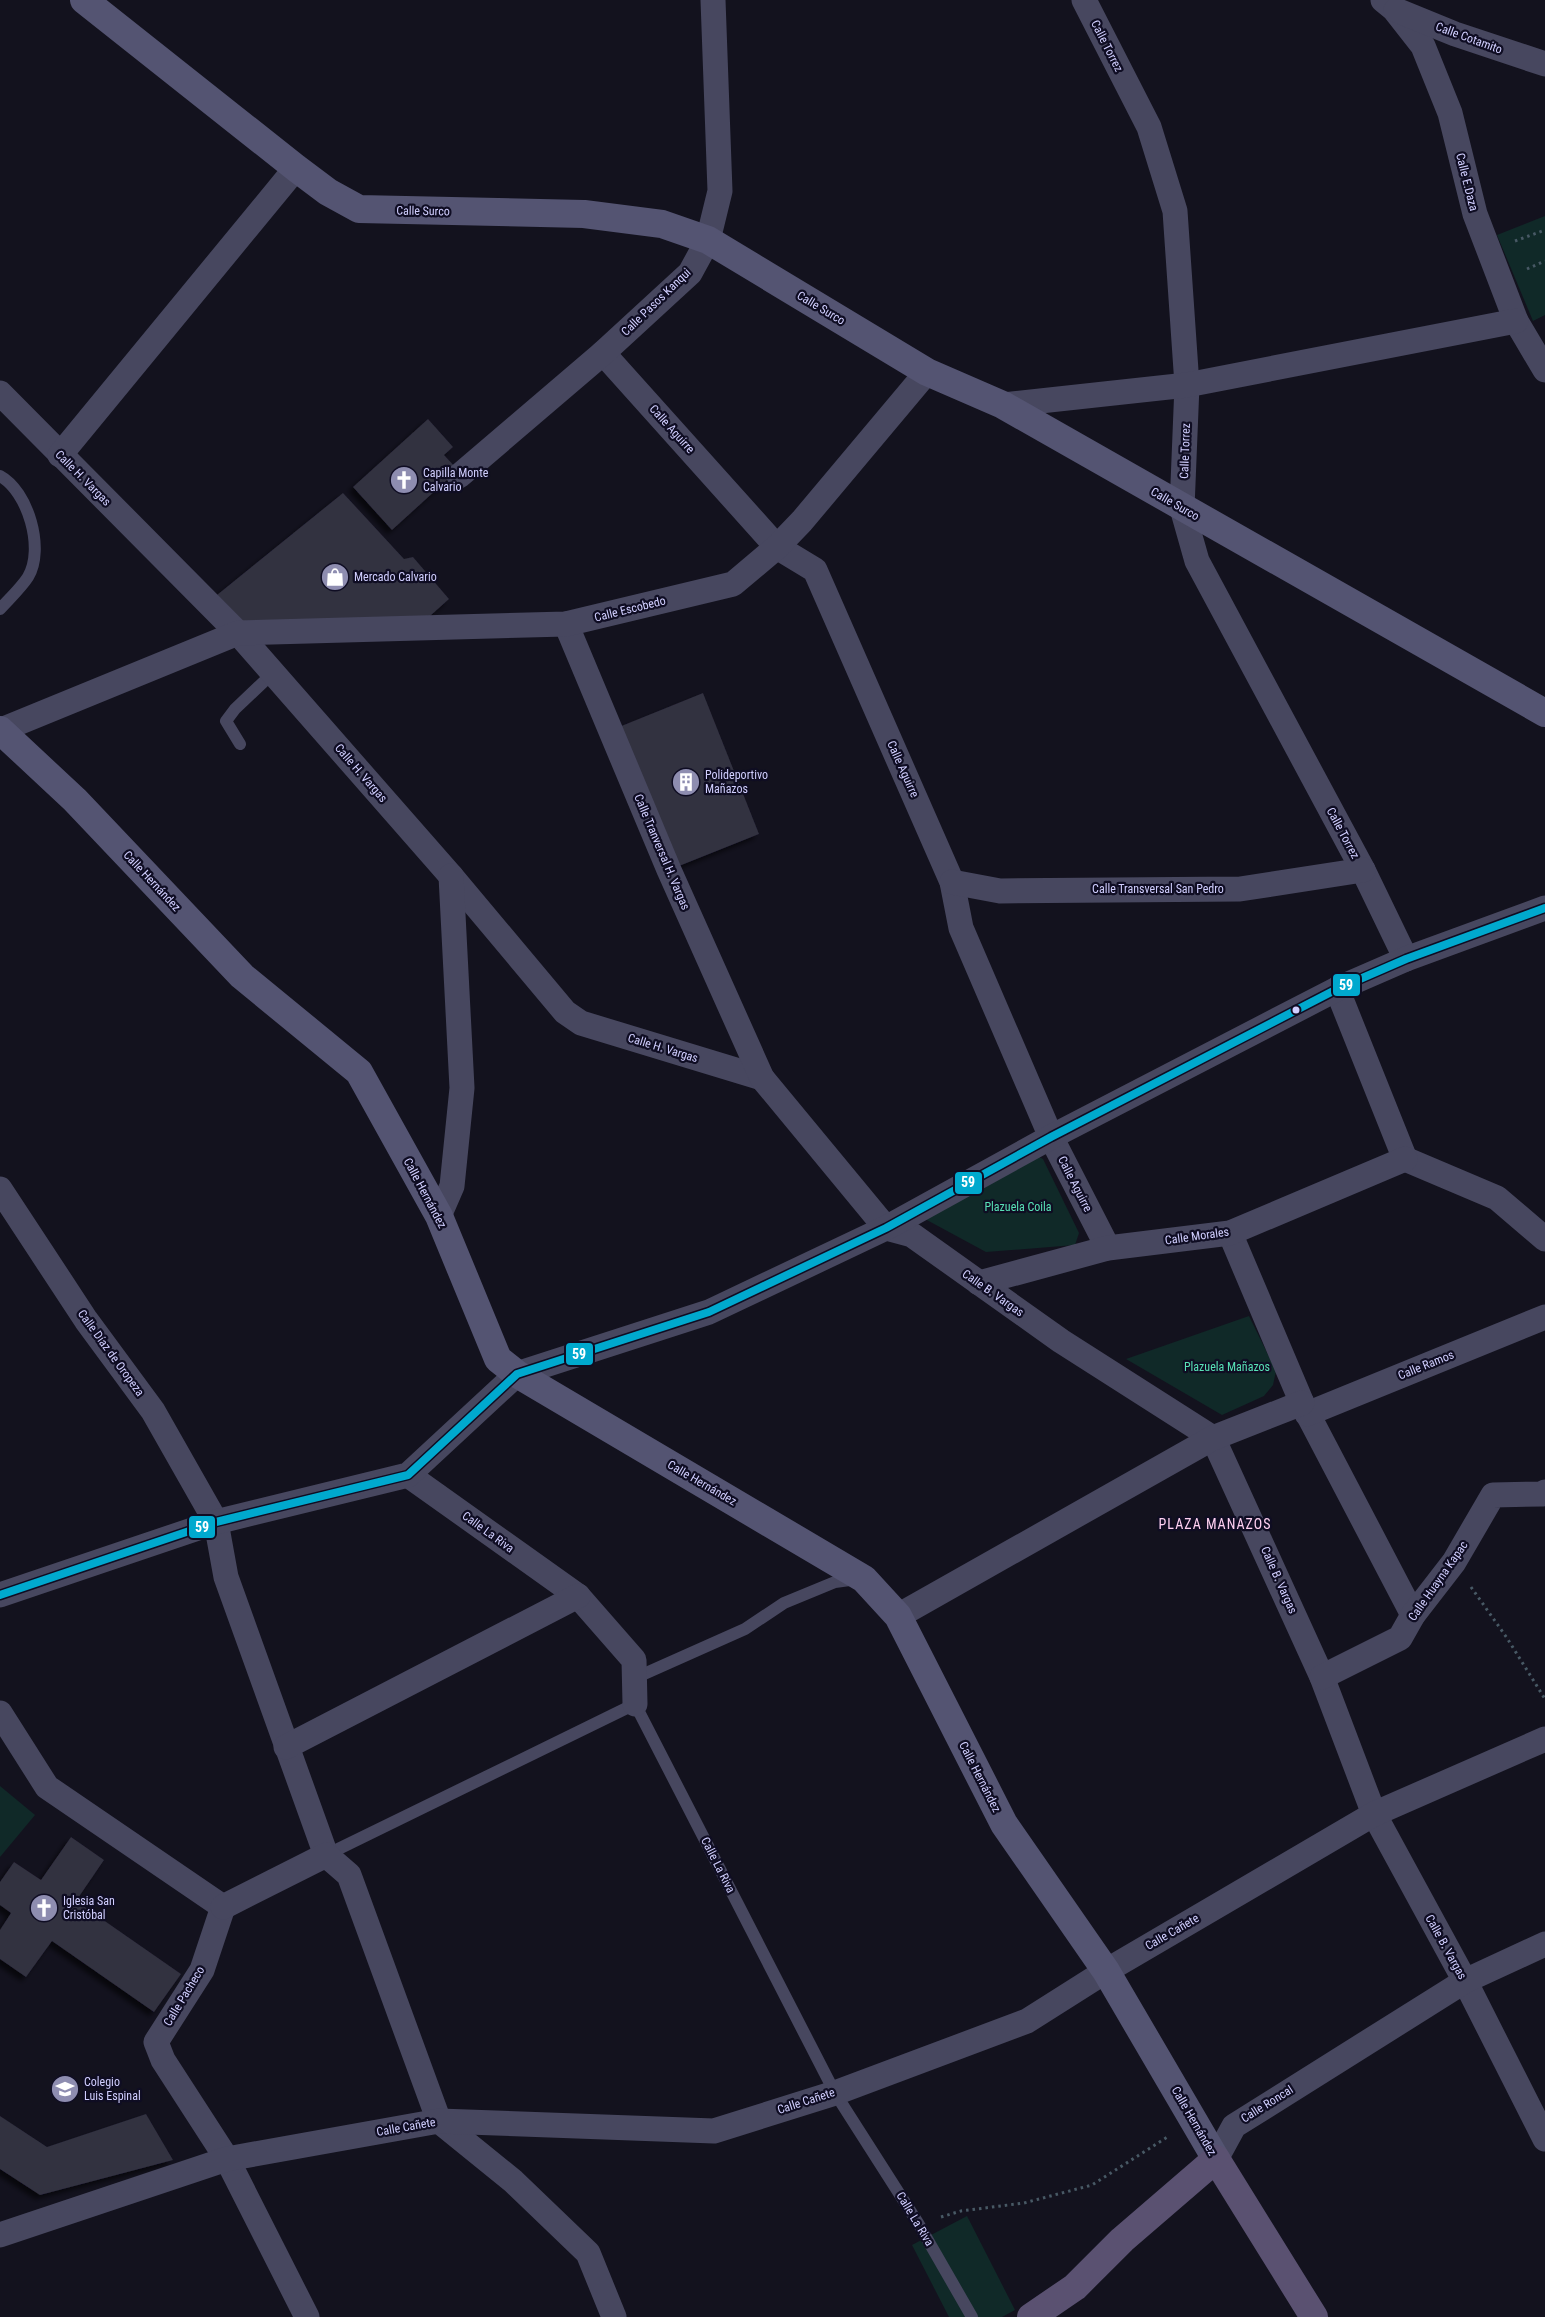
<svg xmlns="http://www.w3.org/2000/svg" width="1545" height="2317" font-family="'Roboto Condensed',sans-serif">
<defs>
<filter id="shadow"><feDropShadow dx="-4.5" dy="4.5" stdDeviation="2.5" flood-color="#0009"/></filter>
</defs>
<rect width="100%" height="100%" fill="#13121e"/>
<g fill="#102928">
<polygon points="1545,216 1545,315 1533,321 1497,235"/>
<polygon points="1031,1153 1043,1159 1079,1233 1075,1245 986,1252 925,1219"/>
<polygon points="1249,1316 1276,1371 1273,1385 1264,1396 1222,1415 1126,1359"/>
<polygon points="0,1786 35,1815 0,1857"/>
<polygon points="967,2216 1015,2310 1002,2317 949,2317 912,2245"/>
</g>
<g fill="#313040" filter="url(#shadow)">
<polygon points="428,419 453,447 444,455 458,470 392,530 353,487"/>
<polygon points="343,493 404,559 413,557 449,599 421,624 243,625 217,595"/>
<polygon points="703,693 759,834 669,870 614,729"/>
<polygon points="71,1837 104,1860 76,1901 181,1974 154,2012 52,1941 26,1977 0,1959 0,1930 11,1913 0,1905 0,1882 14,1862 41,1880"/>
<polygon points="146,2114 173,2160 40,2195 0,2169 0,2116 47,2147"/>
</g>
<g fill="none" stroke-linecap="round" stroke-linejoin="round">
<g stroke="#485965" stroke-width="3" stroke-dasharray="2.5 4" stroke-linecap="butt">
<polyline points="1515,241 1545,230"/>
<polyline points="1527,269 1545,261"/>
<polyline points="1471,1587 1507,1638 1545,1699"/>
<polyline points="941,2217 961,2211 1024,2203 1092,2185 1169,2136"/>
</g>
<g stroke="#47475f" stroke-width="12">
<path d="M0 476C28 491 45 549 28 577 21 588 9 599 0 609"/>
<polyline points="240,744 226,721 235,709 273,673"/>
<polyline points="635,1678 745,1629 784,1603 835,1582 857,1579"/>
<polyline points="326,1855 635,1704 835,2093 918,2223 972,2317"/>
</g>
<g stroke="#47475f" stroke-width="25">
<polyline points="1084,0 1149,127 1175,211 1187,385 1182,508 1197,561 1363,870 1406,959"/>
<polyline points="1383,0 1394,9 1423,46 1450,113 1475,214 1516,321 1545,370"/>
<polyline points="1396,10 1455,34 1545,64"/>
<polyline points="603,353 777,547 815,570 952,882 961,928 1051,1137 1108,1248"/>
<polyline points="0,393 238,633 451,876 565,1012 581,1023 762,1078"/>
<polyline points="1003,405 1187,385 1516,321"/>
<polyline points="60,455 296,168"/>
<polyline points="459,476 603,353 690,273 708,240 720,191 713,0"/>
<polyline points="566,624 669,870 762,1078 886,1228 912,1235 1061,1341 1213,1438 1322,1677 1374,1814 1465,1981 1545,2139"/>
<polyline points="1,730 238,633 566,624 733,584 777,547 802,521 927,372"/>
<polyline points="952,882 1000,891 1240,889 1363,870"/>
<polyline points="1337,989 1405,1159"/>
<polyline points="1405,1159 1497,1198 1545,1239"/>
<polyline points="0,1189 86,1320 153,1411 216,1522 226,1577 326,1855"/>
<polyline points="439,1216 452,1186 462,1088 451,876"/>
<polyline points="1230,1233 1302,1403 1413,1615"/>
<polyline points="979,1283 1108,1248 1230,1233 1405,1159"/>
<polyline points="1307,1414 1545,1317"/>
<polyline points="408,1475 578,1596 634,1660 635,1704"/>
<polyline points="0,1595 216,1522 408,1475 517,1374 709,1312 886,1228 1051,1137 1337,989 1406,959 1545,908"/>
<polyline points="898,1616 1213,1438 1302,1403"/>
<polyline points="1322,1677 1400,1638 1413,1615 1454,1562 1493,1495 1542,1494 1545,1492"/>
<polyline points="0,1713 47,1787 223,1907 202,1970 156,2042 163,2060 227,2159 307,2317"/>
<polyline points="286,1747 578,1596"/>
<polyline points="223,1907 326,1855 349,1875 439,2121 513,2181 588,2253 614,2317"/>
<polyline points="1216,2159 1234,2126 1465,1981 1545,1944"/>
<polyline points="0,2235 227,2159 439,2121 714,2131 835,2093 1027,2021 1106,1971 1374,1814 1545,1739"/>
</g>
<g stroke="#545472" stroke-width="28">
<polyline points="84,0 296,168 328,192 359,209 584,214 662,224 708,240 927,372 1003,405 1545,713"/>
<polyline points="0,730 75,800 242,976 359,1072 439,1216 498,1359 517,1374 864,1579 898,1616 1004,1824 1106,1971 1216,2159"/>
</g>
<polyline stroke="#5a5171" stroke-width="28" points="1031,2317 1075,2287 1122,2240 1216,2159 1314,2317"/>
<defs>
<polyline id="bus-1" points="0,1595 216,1522 408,1475 517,1374 709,1312 886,1228 1051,1137 1337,989 1406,959 1545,908"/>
</defs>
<use href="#bus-1" stroke="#0f0d23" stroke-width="11"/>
<use href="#bus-1" stroke="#00a9ce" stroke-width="8"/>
</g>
<defs>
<symbol id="church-disc" viewBox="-11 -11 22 22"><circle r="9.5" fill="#8e8db0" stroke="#0f0d23"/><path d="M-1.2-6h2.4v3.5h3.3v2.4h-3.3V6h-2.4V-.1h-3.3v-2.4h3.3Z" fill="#fff"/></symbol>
<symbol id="shop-disc" viewBox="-11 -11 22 22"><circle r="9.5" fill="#8e8db0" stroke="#0f0d23"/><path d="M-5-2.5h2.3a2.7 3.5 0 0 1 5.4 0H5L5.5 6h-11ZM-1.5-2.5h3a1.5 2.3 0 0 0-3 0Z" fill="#fff"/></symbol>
<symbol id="building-disc" viewBox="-11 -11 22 22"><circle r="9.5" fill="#8e8db0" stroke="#0f0d23"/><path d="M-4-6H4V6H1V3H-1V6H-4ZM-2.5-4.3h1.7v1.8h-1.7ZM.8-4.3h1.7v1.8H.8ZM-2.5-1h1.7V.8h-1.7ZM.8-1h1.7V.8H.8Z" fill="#fff"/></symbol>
<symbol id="school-disc" viewBox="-11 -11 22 22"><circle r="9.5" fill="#8e8db0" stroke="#0f0d23"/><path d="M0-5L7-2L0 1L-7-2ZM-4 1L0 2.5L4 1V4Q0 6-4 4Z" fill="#fff"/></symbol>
</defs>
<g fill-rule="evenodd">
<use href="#church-disc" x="388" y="464" width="32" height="32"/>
<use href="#shop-disc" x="319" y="561" width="32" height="32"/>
<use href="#building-disc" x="670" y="766" width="32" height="32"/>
<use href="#church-disc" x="28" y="1892" width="32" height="32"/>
<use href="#school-disc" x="49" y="2073" width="32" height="32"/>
</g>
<circle fill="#d1cfff" stroke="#0f0d23" stroke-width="2" cx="1296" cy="1010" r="4.5"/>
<g text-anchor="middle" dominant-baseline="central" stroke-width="4.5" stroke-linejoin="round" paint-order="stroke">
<g font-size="12" fill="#d1cfff" stroke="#0f0d23">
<text transform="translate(1469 38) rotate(20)">Calle Cotamito</text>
<text transform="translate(1107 46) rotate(63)">Calle Torrez</text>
<text transform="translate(1467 182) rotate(76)">Calle E.Daza</text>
<text transform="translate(423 211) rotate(1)">Calle Surco</text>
<text transform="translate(656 302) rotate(-44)">Calle Pasos Kanqui</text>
<text transform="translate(821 308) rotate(31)">Calle Surco</text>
<text transform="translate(672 429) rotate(48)">Calle Aguirre</text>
<text transform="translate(1185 451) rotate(-88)">Calle Torrez</text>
<text transform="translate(83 478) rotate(45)">Calle H. Vargas</text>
<text transform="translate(1175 504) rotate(30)">Calle Surco</text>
<text transform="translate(630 609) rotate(-14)">Calle Escobedo</text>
<text transform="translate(903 769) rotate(66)">Calle Aguirre</text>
<text transform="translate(361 773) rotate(49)">Calle H. Vargas</text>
<text transform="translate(1343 833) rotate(62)">Calle Torrez</text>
<text transform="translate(662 852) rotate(67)">Calle Tranversal H. Vargas</text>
<text transform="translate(152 881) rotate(47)">Calle Hernández</text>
<text x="1158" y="889">Calle Transversal San Pedro</text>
<text transform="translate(663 1048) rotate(17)">Calle H. Vargas</text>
<text transform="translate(1075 1184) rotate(63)">Calle Aguirre</text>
<text transform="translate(425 1193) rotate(62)">Calle Hernández</text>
<text transform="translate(1197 1236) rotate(-8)">Calle Morales</text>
<text transform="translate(993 1293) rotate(35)">Calle B. Vargas</text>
<text transform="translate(111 1353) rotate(54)">Calle Díaz de Oropeza</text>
<text transform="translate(1426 1365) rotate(-22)">Calle Ramos</text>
<text transform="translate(702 1483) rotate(30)">Calle Hernández</text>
<text transform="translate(488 1532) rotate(36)">Calle La Riva</text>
<text transform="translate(1279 1580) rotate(66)">Calle B. Vargas</text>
<text transform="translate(1438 1581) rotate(-55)">Calle Huayna Kapac</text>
<text transform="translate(980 1777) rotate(63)">Calle Hernández</text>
<text transform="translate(718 1865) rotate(63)">Calle La Riva</text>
<text transform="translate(1172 1932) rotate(-30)">Calle Cañete</text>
<text transform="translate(1446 1947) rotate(61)">Calle B. Vargas</text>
<text transform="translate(184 1996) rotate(-59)">Calle Pacheco</text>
<text transform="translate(806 2101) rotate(-18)">Calle Cañete</text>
<text transform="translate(1267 2104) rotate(-32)">Calle Roncal</text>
<text transform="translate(1194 2121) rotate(60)">Calle Hernández</text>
<text transform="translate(406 2127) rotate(-10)">Calle Cañete</text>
<text transform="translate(915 2219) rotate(59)">Calle La Riva</text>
</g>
<g font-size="12" fill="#d1cfff" stroke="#0f0d23" text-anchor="start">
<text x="423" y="473">Capilla Monte<tspan x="423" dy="14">Calvario</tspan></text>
<text x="354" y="577">Mercado Calvario</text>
<text x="705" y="775">Polideportivo<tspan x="705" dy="14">Mañazos</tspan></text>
<text x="63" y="1901">Iglesia San<tspan x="63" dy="14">Cristóbal</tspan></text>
<text x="84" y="2082">Colegio<tspan x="84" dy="14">Luis Espinal</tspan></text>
</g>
<g font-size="12" fill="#58e2b6" stroke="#0f0d23">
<text x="1018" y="1207">Plazuela Coila</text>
<text x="1227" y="1367">Plazuela Mañazos</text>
</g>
<g font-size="14" letter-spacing="1" fill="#ffd1f1" stroke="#0f0d23">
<text x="1215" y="1524">PLAZA MANAZOS</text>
</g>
</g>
<g stroke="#0f0d23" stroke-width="2">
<rect x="1332" y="973" width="29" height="24" rx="5" fill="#00a9ce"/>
<rect x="954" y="1171" width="29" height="24" rx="5" fill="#00a9ce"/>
<rect x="565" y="1342" width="29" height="24" rx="5" fill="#00a9ce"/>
<rect x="188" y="1515" width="28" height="24" rx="5" fill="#00a9ce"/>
</g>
<g font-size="14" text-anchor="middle" font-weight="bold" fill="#fff">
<text x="1346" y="990">59</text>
<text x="968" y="1187">59</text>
<text x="579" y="1359">59</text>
<text x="202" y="1532">59</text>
</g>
</svg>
